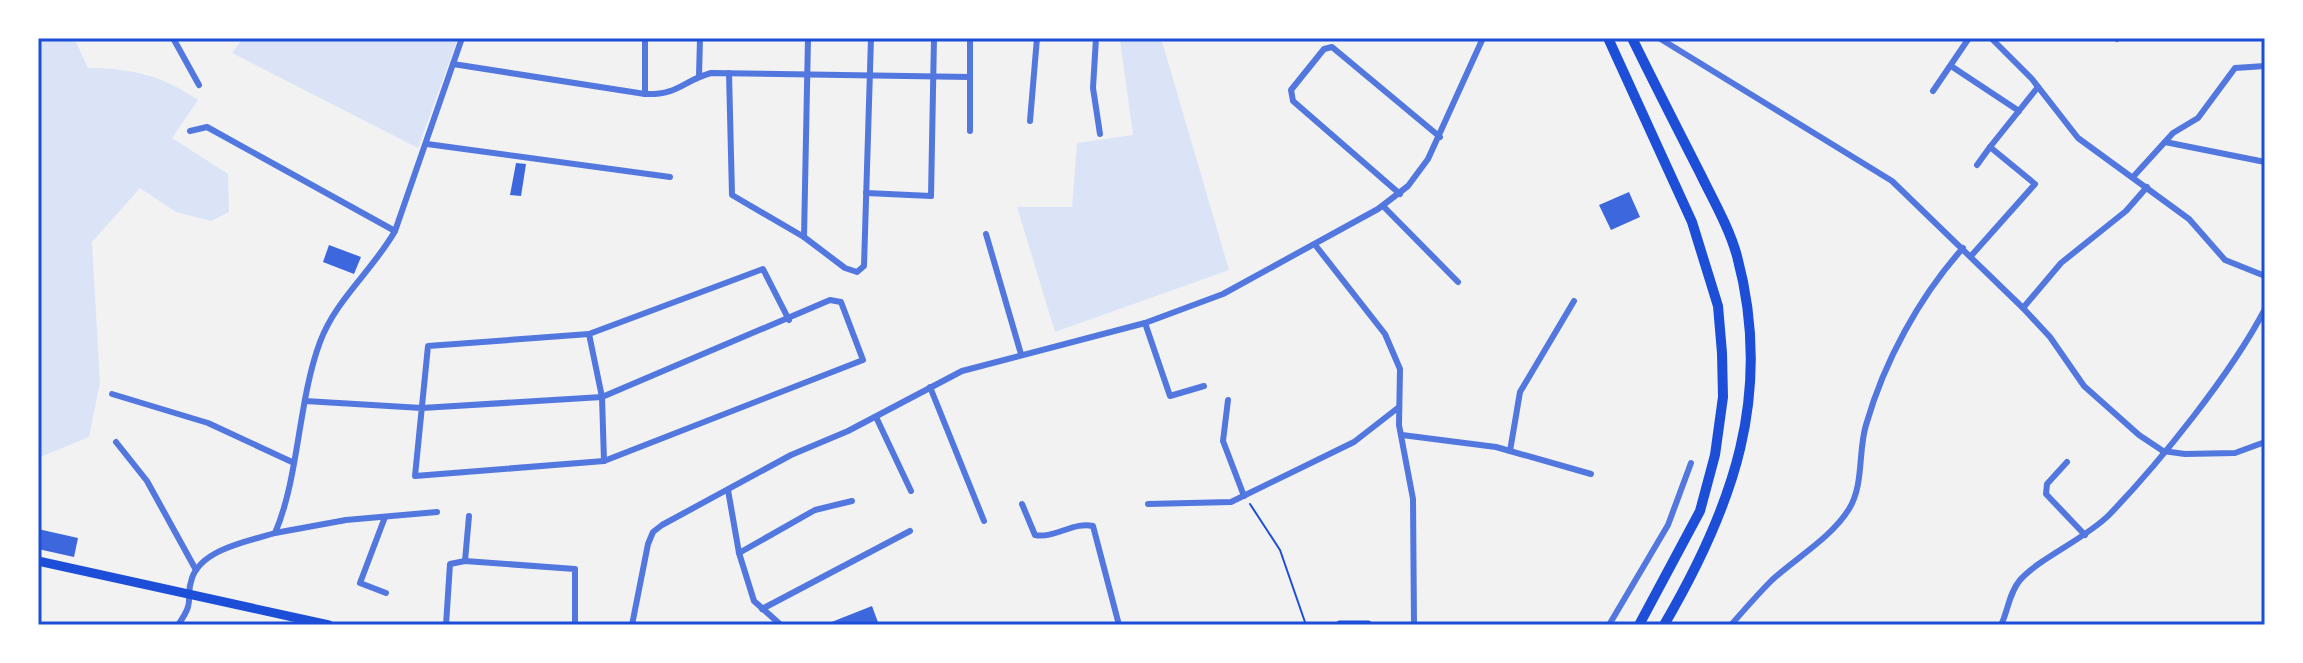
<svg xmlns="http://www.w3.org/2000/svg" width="2303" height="663" font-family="Barlow,sans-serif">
<rect width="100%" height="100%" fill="#f2f2f2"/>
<g fill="#dbe4f7">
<path d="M38 38H74L88 68C130 68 162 75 198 100L172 138 228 174 229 212 211 221 176 212 140 188 92 242 100 383 89 437 38 458Z"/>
<polygon points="243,38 458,38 418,148 232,53"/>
<polygon points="1161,38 1229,270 1055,332 1017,207 1072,207 1077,143 1133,135 1120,40"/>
</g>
<g fill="#3d67dc">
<polygon points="516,163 526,164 521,196 510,195"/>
<polygon points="1629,192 1640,217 1611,230 1599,205"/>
<polygon points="329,245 361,257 354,274 323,262"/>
<polygon points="38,529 78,538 74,557 38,549"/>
<polygon points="872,606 879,625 824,625"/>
</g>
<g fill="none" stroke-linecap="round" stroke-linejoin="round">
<polyline stroke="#1d4ed8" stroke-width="2" points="1250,504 1280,550 1306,625"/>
<g stroke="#5277de" stroke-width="6">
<polyline points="173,38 199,85"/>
<polyline points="970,38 970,131"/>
<polyline points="1096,38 1093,88 1100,134"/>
<polyline points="1659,38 1892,181 2023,308 2050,337 2084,386 2139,435 2163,451 2185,454 2235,453 2265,442"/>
<polyline points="1991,38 2032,79 2078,138 2189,219 2225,260 2265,276"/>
<polyline points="2116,38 2117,39"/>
<path d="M453 64 645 94C679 95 682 81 711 73L970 77"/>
<polyline points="1951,66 2019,111"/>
<polyline points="729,73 732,195 804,237 845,268 857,272 864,266 871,38"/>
<polyline points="699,76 700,38"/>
<polyline points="1933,91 1969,38"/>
<polyline points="645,94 645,38"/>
<polyline points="1030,121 1037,38"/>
<polyline points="190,131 207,127 395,231"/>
<polyline points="2165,142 2265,162"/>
<polyline points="427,144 670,177"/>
<polyline points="1977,165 1990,147"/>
<polyline points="2133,177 2173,133 2198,118 2235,68 2265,66"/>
<polyline points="866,193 931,196 934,38"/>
<polyline points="1400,194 1293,101 1291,90 1324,49 1332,47 1440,137"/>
<polyline points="1383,206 1458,282"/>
<polyline points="986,234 1021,354"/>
<polyline points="804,237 808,38"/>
<polyline points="1316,246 1385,334 1400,369 1399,425 1413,499 1414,625"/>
<polyline points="1971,256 2035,184 1990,147 2038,87"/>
<polyline points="2023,308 2061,263 2126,211 2147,187"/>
<polyline points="1145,323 1170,396 1204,386"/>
<polyline points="589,334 602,397 604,461"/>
<polyline points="930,387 984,521"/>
<polyline points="112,394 208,423 292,462"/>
<polyline points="1228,400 1223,441 1244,496"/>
<polyline points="305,401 422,408 602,397 830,300 841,302 863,360 604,461 415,476 428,346 589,334 763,269 789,320"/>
<polyline points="876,417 911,491"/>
<polyline points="1402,435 1496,447 1591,474"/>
<polyline points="116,442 147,481 196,570"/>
<polyline points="1510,451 1520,392 1574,301"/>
<polyline points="2067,462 2047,484 2046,494 2085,535"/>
<polyline points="728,490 739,553 754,601 781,625"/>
<path d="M1022 504 1035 535C1054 539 1075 521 1093 526L1119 625"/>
<polyline points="1148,504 1231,502 1354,442 1399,407"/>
<polyline points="385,517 360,583 386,593"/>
<polyline points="275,533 346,520 437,512"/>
<polyline points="739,553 815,510 852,501"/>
<polyline points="465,561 469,516"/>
<polyline points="762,609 910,531"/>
<path d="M178 625C197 598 184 601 192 578 202 549 249 541 275 533 299 478 298 401 320 342 336 299 373 270 395 231L462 38"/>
<polyline points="446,625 450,564 465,561 575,569 575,625"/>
<polyline points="632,625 648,544 653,532 662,525 791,455 848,431 962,371 1145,323 1223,294 1378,209 1408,186 1428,159 1483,38"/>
<polyline points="1609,625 1668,525 1691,463"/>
<path d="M1731 625C1744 610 1758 594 1772 580 1796 558 1832 537 1849 509 1864 485 1858 451 1866 425 1884 362 1919 297 1963 248"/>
<path d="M2001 625C2008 611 2009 593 2020 580 2038 559 2085 539 2109 515 2160 462 2231 374 2265 309"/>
</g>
<g stroke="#1d4ed8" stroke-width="9">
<polyline points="38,561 329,625"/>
<polyline points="1340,625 1368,625"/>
</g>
<g stroke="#1d4ed8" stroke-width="10">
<polyline points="1608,38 1692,222 1718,306 1722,353 1723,397 1715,455 1700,511 1639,625"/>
<path d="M1632 38C1654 83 1677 128 1700 173 1713 200 1729 227 1737 256 1774 394 1733 507 1664 625"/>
</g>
</g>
<rect width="2303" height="663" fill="none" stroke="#ffffff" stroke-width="80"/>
<rect x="40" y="40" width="2223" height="583" fill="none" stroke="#1d4ed8" stroke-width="3"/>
</svg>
